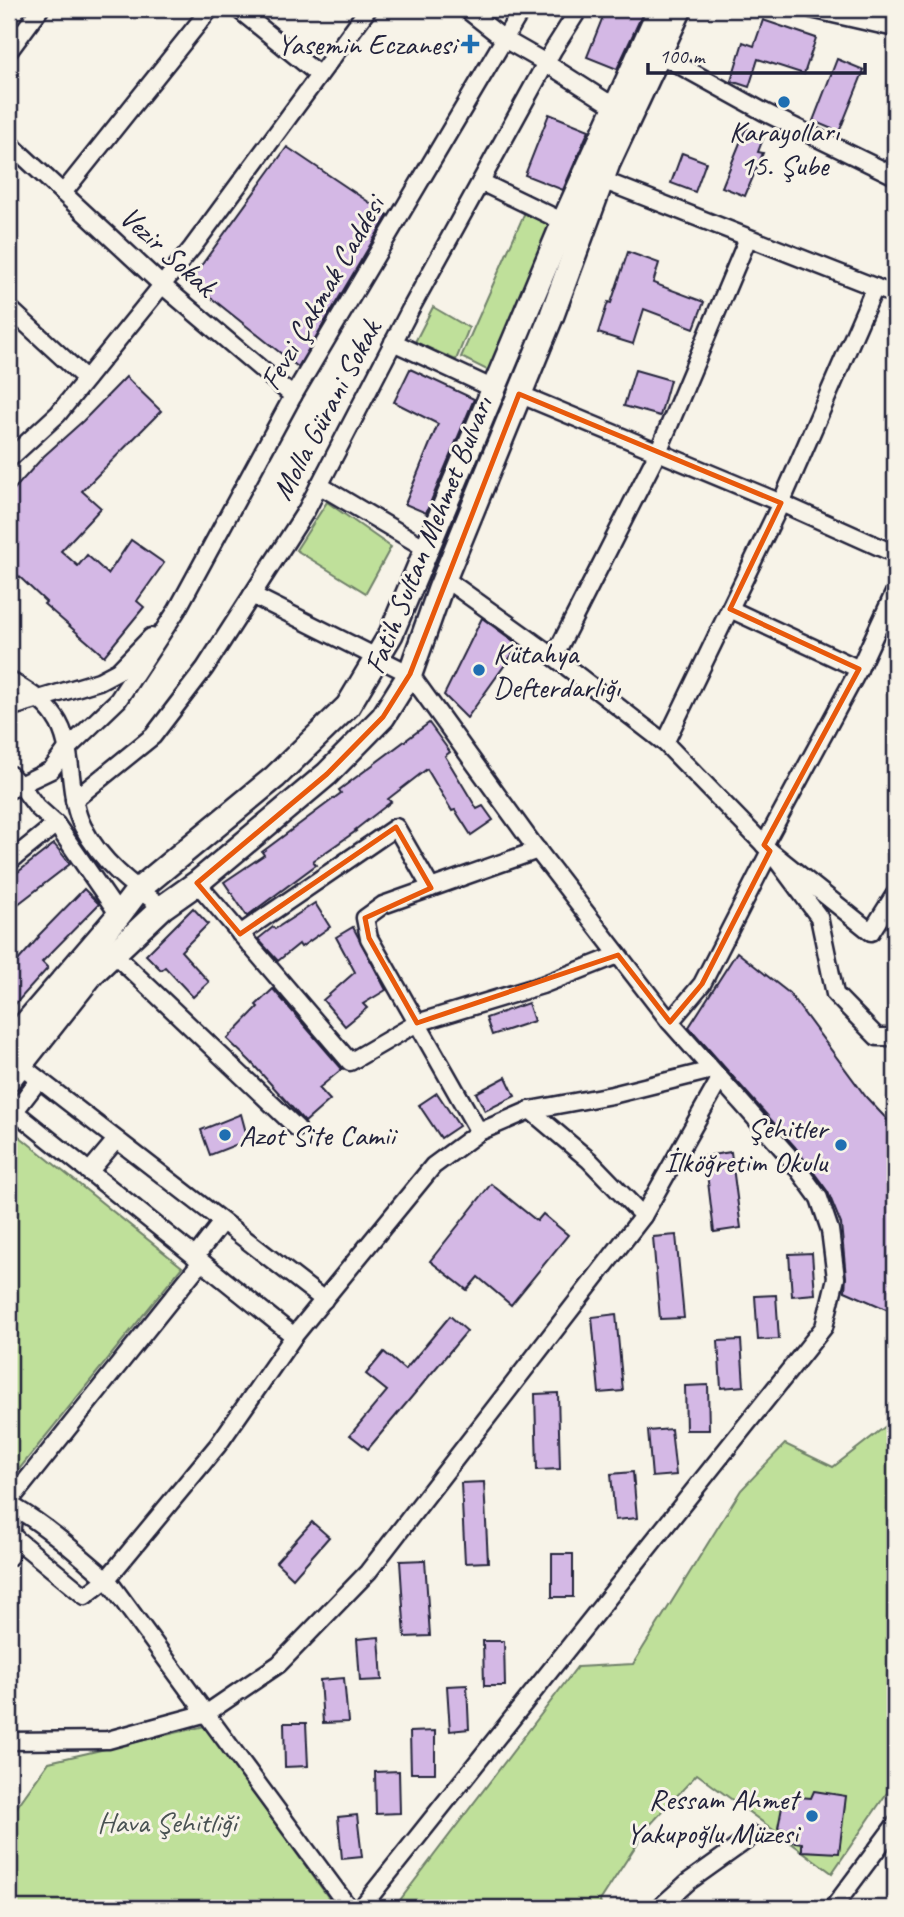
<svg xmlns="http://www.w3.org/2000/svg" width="904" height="1917" font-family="Caveat,sans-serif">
<rect width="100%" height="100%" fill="#f7f3e8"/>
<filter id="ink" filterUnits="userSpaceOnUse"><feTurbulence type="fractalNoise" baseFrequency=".0143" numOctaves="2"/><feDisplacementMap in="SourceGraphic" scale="14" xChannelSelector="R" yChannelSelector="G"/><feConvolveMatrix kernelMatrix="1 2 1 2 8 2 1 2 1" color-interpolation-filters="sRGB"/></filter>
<g filter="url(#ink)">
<g fill="#bfe09a" stroke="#70816a" stroke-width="2">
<polygon points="525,212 555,225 493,373 461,357"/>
<polygon points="433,307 469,328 456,360 415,342"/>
<polygon points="327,502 391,547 366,593 296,550"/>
<polygon points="9,1128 182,1267 16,1473 9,1489"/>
<polygon points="895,1419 895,1696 892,1699 895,1781 832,1873 697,1774 648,1827 600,1901 602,1908 394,1908 577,1667 633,1664 741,1490 785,1444 833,1467"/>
<polygon points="205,1726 336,1908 9,1908 9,1818 49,1762"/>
</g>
<g fill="#d4b8e5" stroke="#22223b" stroke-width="2">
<polygon points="606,9 626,9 642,15 617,69 587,57"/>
<polygon points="763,20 816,38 804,74 758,59 749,87 731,81 743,42 754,46"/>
<polygon points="837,59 864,70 839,132 813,121"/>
<polygon points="549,114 589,130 563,190 525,175"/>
<polygon points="746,128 764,136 758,152 763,153 745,196 722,187"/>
<polygon points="287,147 388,215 298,367 190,281"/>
<polygon points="682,153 706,162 695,192 671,183"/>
<polygon points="628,252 659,263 653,283 704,302 694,328 644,309 633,344 598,333 608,302 611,303"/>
<polygon points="410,369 474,399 426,513 405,504 438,424 394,402"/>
<polygon points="635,370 670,380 660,416 624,406"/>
<polygon points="126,377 161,411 82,491 101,508 61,551 78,566 87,555 108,574 131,540 164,563 137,601 144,607 104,656 44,604 46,602 9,567 9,495 44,456 83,421"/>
<polygon points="482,618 519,645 467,718 444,695"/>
<polygon points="429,723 450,752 445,756 477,809 483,806 493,820 471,835 455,810 452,811 427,769 388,799 391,802 355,830 356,831 313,861 316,865 247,916 224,882 264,855 262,852 341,793 339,790"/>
<polygon points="54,844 70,864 9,911 9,879"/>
<polygon points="84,889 99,904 42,962 48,968 9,1011 9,971 39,937 38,936"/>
<polygon points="315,903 330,927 301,947 299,944 278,961 258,939 273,927 275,929"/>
<polygon points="193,908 208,924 181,951 209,982 193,997 165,967 161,970 146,955"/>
<polygon points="353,927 386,990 363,1004 367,1008 345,1026 323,1000 355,972 336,937"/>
<polygon points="737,952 789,993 866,1097 895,1128 895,1313 845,1291 846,1277 841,1224 828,1192 795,1147 689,1027"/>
<polygon points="273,989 342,1069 319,1088 330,1100 305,1122 250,1061 227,1039 258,1007 256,1005"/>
<polygon points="528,1003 534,1021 492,1035 486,1018"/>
<polygon points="506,1077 515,1096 485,1111 476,1093"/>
<polygon points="437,1093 459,1126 441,1138 419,1105"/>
<polygon points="241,1114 248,1140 210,1155 201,1130"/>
<polygon points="731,1152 741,1228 714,1232 705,1156"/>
<polygon points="491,1184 537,1221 543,1214 568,1235 511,1305 478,1277 467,1290 430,1261"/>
<polygon points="676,1235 684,1318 660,1319 653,1237"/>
<polygon points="812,1253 815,1294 792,1296 789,1254"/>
<polygon points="776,1295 779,1339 758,1340 755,1296"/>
<polygon points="616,1314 623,1391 599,1393 592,1317"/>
<polygon points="450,1316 467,1331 368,1449 350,1435 387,1391 366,1374 384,1352 405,1370"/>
<polygon points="741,1340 744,1386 721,1388 718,1341"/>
<polygon points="708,1385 709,1430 686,1430 685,1386"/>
<polygon points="558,1393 560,1469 537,1470 535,1394"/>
<polygon points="671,1429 676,1475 652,1477 648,1431"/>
<polygon points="633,1472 637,1518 615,1520 611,1474"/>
<polygon points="484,1482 488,1562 465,1563 461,1483"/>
<polygon points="312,1522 329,1537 293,1578 276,1562"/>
<rect x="552" y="1554" width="21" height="43"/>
<polygon points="425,1560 430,1636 405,1637 400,1561"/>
<polygon points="379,1637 382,1680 360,1681 357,1639"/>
<polygon points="483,1641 504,1641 505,1686 484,1686"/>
<polygon points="344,1678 348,1722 323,1723 320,1680"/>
<polygon points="467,1685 469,1729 450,1731 447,1686"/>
<polygon points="284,1723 306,1723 308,1766 285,1767"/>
<polygon points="435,1731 435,1773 411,1773 410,1732"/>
<polygon points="399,1771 400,1813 376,1814 375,1772"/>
<polygon points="814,1791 846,1796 839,1853 802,1851 802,1843 788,1841 789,1830 778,1828 783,1802 796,1803 799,1797 811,1798"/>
<polygon points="357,1815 362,1857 342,1859 338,1817"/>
</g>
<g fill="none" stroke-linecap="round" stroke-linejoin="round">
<defs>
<g id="minor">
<polyline points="238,9 319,75"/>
<polyline points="466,9 504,39 546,63 615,107"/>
<polyline points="811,9 895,28"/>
<polyline points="9,51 40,9"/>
<polyline points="659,54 764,112 895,176"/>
<polyline points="9,143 162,285 293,396"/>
<polyline points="602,180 895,295"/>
<polyline points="481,182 564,222"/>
<polyline points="63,193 210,9"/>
<polyline points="9,308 86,379"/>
<polyline points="393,342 494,389"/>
<polyline points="519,394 781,503 895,554"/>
<polyline points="9,459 58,414 192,248 368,9"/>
<polyline points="319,485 427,549"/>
<polyline points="444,578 554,657 665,743 770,851 871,932 895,894"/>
<polyline points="252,595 410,674 532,843 670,1022 787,1154 819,1198 830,1230 836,1278 824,1327 361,1908"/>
<polyline points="730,609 859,669"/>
<polyline points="554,657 658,452 748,238"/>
<path d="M9 680C25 690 44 700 55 717 76 746 66 795 83 827 100 861 132 886 163 907"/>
<polyline points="9,708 99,681 118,671 151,637"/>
<polyline points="665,743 781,503 875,287"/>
<polyline points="9,774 21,786 37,807 56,824 119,915"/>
<polyline points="9,790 51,770 66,750 118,700 177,610 293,396 522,9"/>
<polyline points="74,800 153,736 205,668 306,511 410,310 553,50 579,9"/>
<polyline points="764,845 859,669 895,591"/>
<polyline points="9,862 56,824"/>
<polyline points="197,883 350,1062 417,1023 542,985 618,955"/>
<polyline points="240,934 396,827 431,888"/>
<polyline points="114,954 297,1128"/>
<polyline points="670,1022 702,984 770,851 819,917 835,994 877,1037 895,1037"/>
<polyline points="19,1064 324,1300"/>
<polyline points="9,1107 294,1336"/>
<polyline points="530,1110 589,1160 643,1216"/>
<polyline points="14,1112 38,1081"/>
<polyline points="479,1132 369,938 365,918 383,905 538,850"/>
<polyline points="89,1172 116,1140"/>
<polyline points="195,1257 222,1222"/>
<polyline points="14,1507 9,1502 201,1262"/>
<polyline points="10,1534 85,1596 107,1579 218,1445 294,1336 433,1166 479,1132 530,1110 612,1095 712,1070"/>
<path d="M9 1557 14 1507C48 1527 77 1553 107 1579L349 1908"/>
<polyline points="9,1741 108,1740 207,1713 279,1664 368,1572 643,1216 720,1079"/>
<polyline points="659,1908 688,1882 754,1835"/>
<polyline points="833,1908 895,1825"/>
</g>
<g id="secondary">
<polyline points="9,1043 119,915 138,890 275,777 348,706 391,634 568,212 660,9"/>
<polyline points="9,1079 92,974 163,907 197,883 327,774 383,717 410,674 440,589 552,315 608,163 680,9"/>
</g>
</defs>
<use href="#minor" stroke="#22223b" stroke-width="21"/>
<use href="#secondary" stroke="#22223b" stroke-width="28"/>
<use href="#minor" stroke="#f7f3e8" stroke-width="16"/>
<use href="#secondary" stroke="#f7f3e8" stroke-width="23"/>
</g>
</g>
<path fill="none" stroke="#e8590c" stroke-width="5" stroke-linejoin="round" d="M519 394 781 503 730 609 859 669 764 845 770 851 702 984 670 1022 618 955 417 1023 369 938 365 918 431 888 396 827 240 934 197 883 327 774 383 717 410 674Z"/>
<g fill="#1f6fb2" stroke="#f7f3e8" stroke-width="2.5">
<path d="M466.5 33.5h7v7h7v7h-7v7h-7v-7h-7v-7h7z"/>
<circle cx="784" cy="102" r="7"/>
<circle cx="479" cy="670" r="7"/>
<circle cx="225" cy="1135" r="7"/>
<circle cx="841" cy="1145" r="7"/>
<circle cx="812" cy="1816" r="7"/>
</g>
<g text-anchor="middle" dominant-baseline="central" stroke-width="6" stroke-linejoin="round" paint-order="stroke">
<g font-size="30" fill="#22223b" stroke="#f7f3e8" text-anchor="end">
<text x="456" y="44">Yasemin Eczanesi</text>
<text x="784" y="131" text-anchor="middle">Karayolları<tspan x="784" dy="34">15. Şube</tspan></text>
<text x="493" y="653" text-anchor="start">Kütahya<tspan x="493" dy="34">Defterdarlığı</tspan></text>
<text x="827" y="1128">Şehitler<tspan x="827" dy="34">İlköğretim Okulu</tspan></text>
<text x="239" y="1135" text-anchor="start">Azot Site Camii</text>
<text x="798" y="1799">Ressam Ahmet<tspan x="798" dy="34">Yakupoğlu Müzesi</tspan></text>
</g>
<g font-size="30" fill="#22223b" stroke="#f7f3e8">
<text transform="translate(168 251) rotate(42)">Vezir Sokak</text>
<text transform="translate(322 293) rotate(-60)">Fevzi Çakmak Caddesi</text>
<text transform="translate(326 410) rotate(-62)">Molla Gürani Sokak</text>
<text transform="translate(428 535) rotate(-68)">Fatih Sultan Mehmet Bulvarı</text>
</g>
<g font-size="30" fill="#495253" stroke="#f7f3e8">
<text x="167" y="1822">Hava Şehitliği</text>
</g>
</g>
<rect width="904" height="1917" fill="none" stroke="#f7f3e8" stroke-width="35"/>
<rect x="18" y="18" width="869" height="1882" fill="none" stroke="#22223b" stroke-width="2.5" filter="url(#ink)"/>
<path d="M648 63v10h217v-10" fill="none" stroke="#22223b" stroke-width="3.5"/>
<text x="659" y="63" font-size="21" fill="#22223b" stroke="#f7f3e8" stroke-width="5" paint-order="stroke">100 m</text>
</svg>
